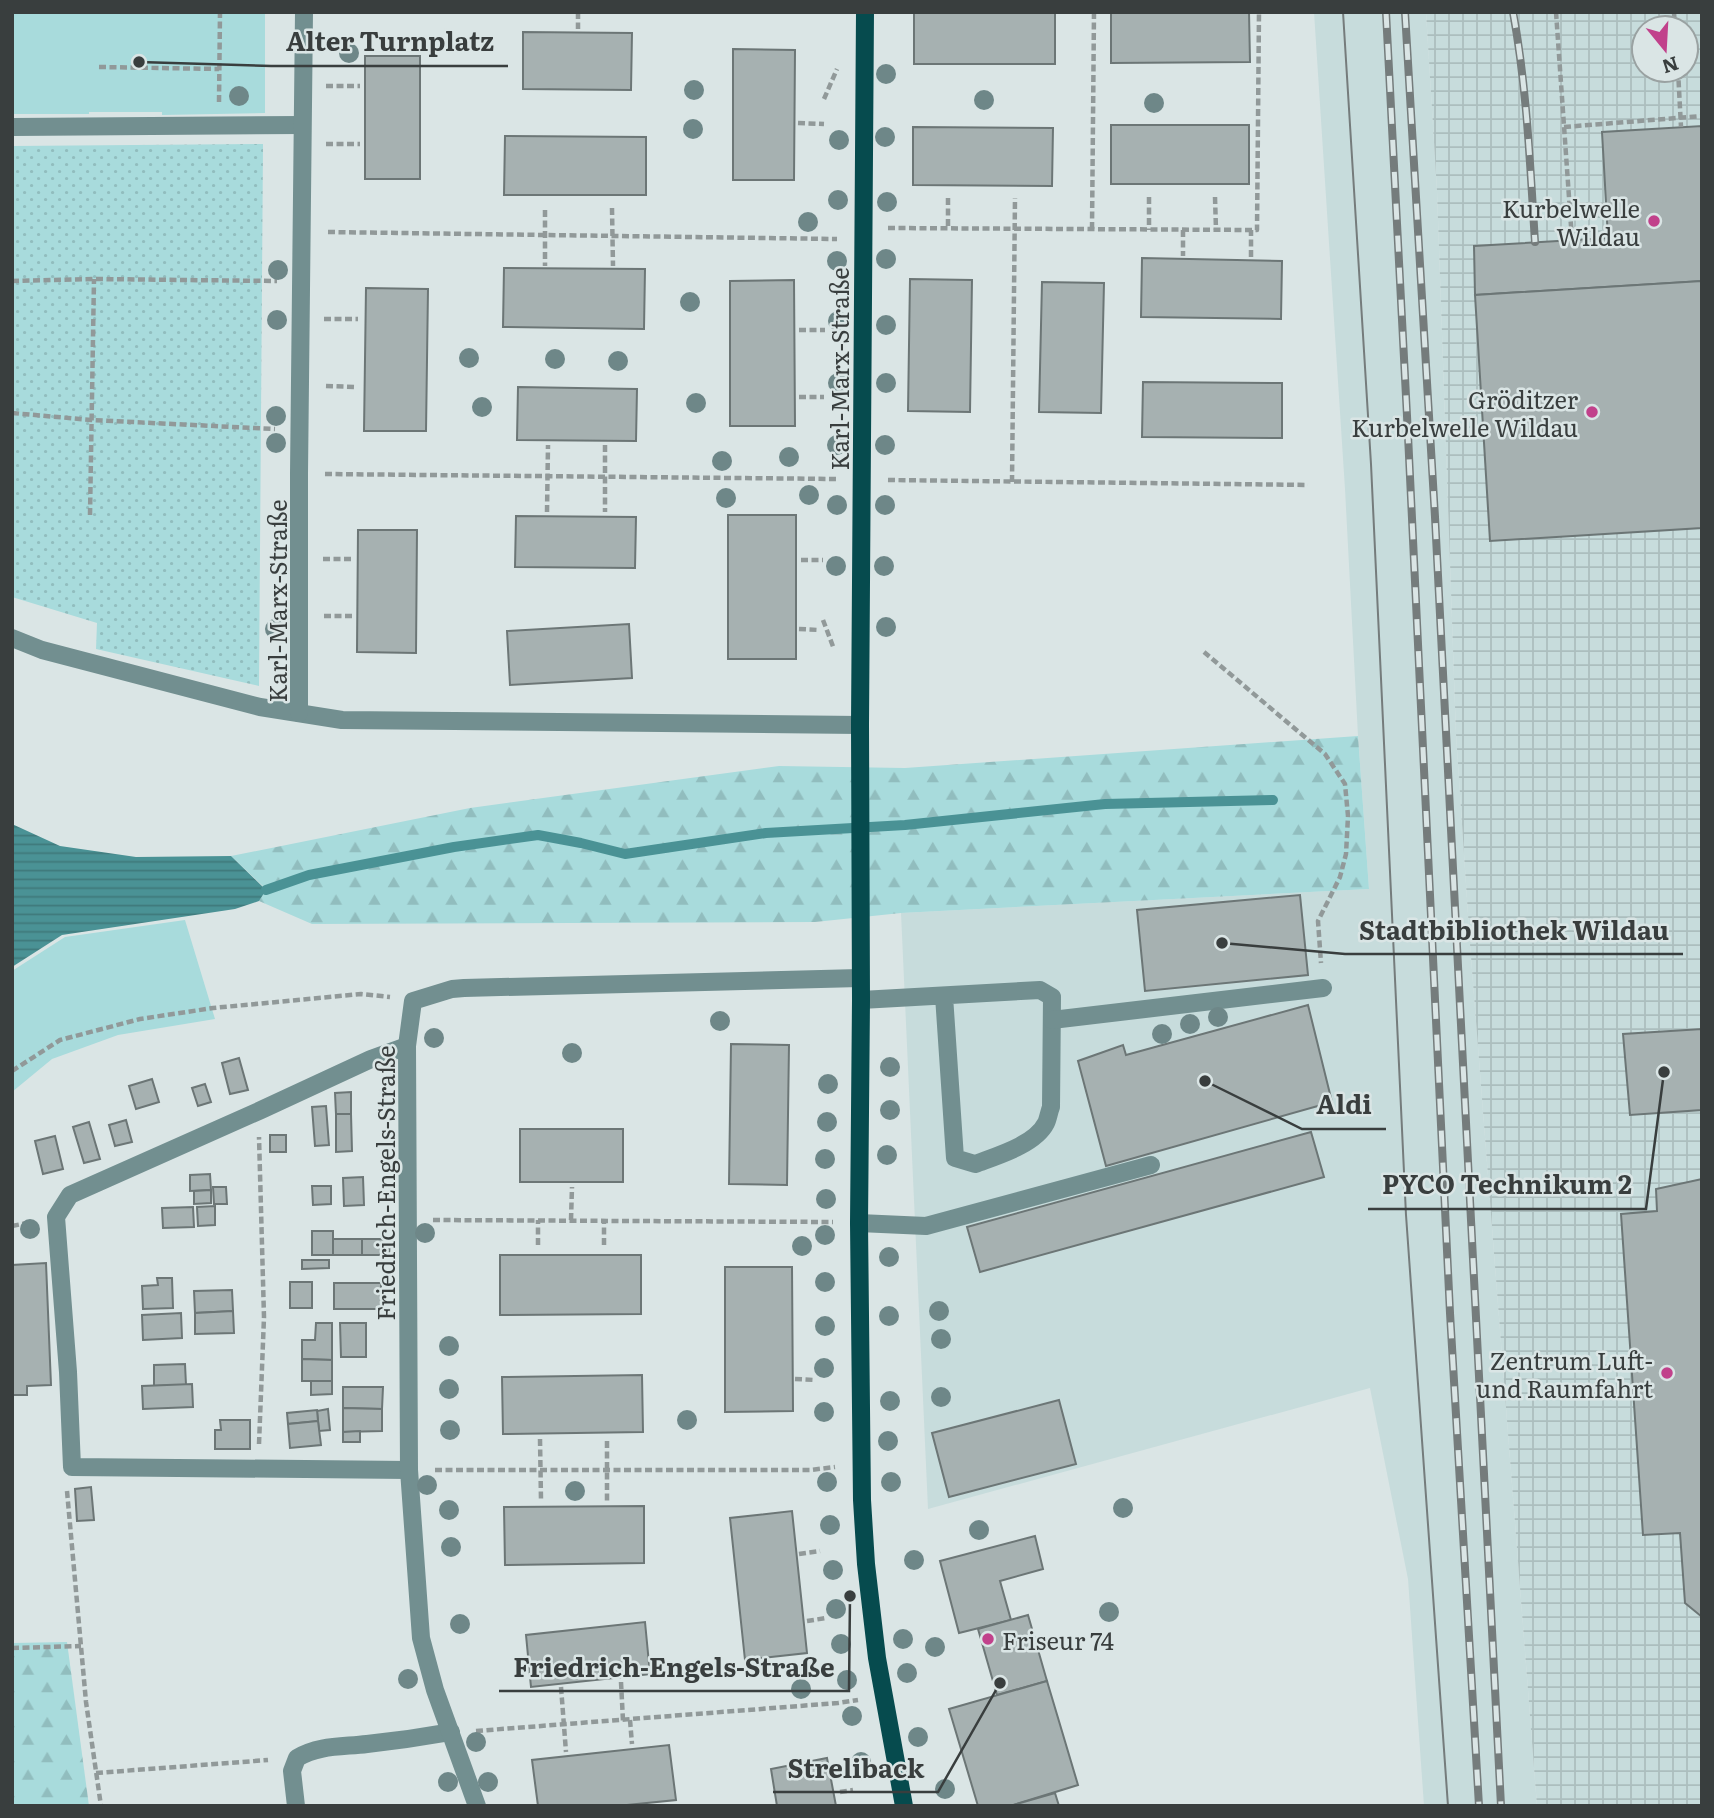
<svg xmlns="http://www.w3.org/2000/svg" width="1714" height="1818" font-family="Literata,serif">
<defs>
<pattern id="industrial-grid" width="8" height="8" patternUnits="userSpaceOnUse" patternTransform="scale(1.75)"><rect width="8" height="8" fill="#c7dcdc"/><path d="M0 4h8M4 0v8" fill="none" stroke="#acbebe"/></pattern>
<pattern id="grass-dots" width="8" height="8" patternUnits="userSpaceOnUse" patternTransform="scale(1.75)"><rect width="8" height="8" fill="#a8dbdc"/><path d="M2 2h.1M6 6h.1" fill="none" stroke="#91bdbe" stroke-width="1.8" stroke-linecap="round"/></pattern>
<pattern id="forest-firs" width="22" height="20" patternUnits="userSpaceOnUse" patternTransform="scale(1.75)"><rect width="22" height="20" fill="#a8dbdc"/><path d="M5 1l3.5 6h-7zM16 11l3.5 6h-7z" fill="#91bdbe"/></pattern>
<pattern id="water-rules" width="6" height="5" patternUnits="userSpaceOnUse" patternTransform="scale(1.75)"><rect width="6" height="5" fill="#4a9295"/><path d="M0 2.5h6" fill="none" stroke="#3f797b"/></pattern>
</defs>
<rect width="100%" height="100%" fill="#dae5e5"/>
<polygon fill="#c7dcdc" points="1314,12 1426,12 1437,191 1456,734 1470,944 1537,1806 1424,1806 1408,1579 1370,1388 928,1509 901,913 1369,889 1358,736 1345,489"/>
<path fill="url(#industrial-grid)" fill-rule="evenodd" d="M1426 12H1702V1806H1537L1470 944 1456 734 1437 191ZM1644 28H1686V70H1644Z"/>
<polygon fill="url(#grass-dots)" points="263,144 259,686 96,649 97,623 12,597 12,146"/>
<g fill="url(#forest-firs)">
<polygon points="1358,736 1369,889 901,913 815,922 312,924 259,901 266,889 231,856 470,808 779,766 905,768"/>
<polygon points="67,1642 89,1806 12,1806 12,1643"/>
</g>
<g fill="#a8dbdc">
<polygon points="12,12 265,12 265,113 162,115 162,112 89,112 89,114 12,114"/>
<polygon points="185,920 215,1019 118,1035 52,1059 12,1092 12,971 65,937"/>
</g>
<polygon fill="url(#water-rules)" points="12,824 60,846 136,857 231,856 266,890 259,901 235,909 62,935 12,967"/>
<g fill="none" stroke-linecap="round" stroke-linejoin="round">
<polyline stroke="#4a9295" stroke-width="10" points="266,890 309,875 454,847 538,835 581,843 625,854 766,833 905,825 1105,804 1273,800"/>
</g>
<g fill="#a6b1b1" stroke="#6c7676" stroke-width="2">
<rect x="914" y="12" width="141" height="52"/>
<polygon points="1111,12 1249,12 1250,62 1111,63"/>
<polygon points="523,32 632,33 631,90 523,89"/>
<polygon points="733,49 795,50 794,180 733,180"/>
<rect x="365" y="56" width="55" height="123"/>
<rect x="1111" y="125" width="138" height="59"/>
<polygon points="1702,126 1702,281 1475,295 1474,246 1608,238 1602,132"/>
<polygon points="913,127 1053,128 1052,186 913,185"/>
<polygon points="505,136 646,137 646,195 504,195"/>
<polygon points="1142,258 1282,261 1281,319 1141,317"/>
<polygon points="504,268 645,269 644,329 503,327"/>
<polygon points="910,279 972,280 970,412 908,411"/>
<polygon points="794,280 795,426 730,426 730,281"/>
<polygon points="1702,281 1702,528 1490,541 1475,295"/>
<polygon points="1042,282 1104,283 1101,413 1039,412"/>
<polygon points="366,288 428,289 426,431 364,431"/>
<polygon points="1143,382 1282,383 1282,438 1142,437"/>
<polygon points="518,387 637,389 636,441 517,440"/>
<rect x="728" y="515" width="68" height="144"/>
<polygon points="516,516 636,517 635,568 515,567"/>
<polygon points="358,530 417,530 416,653 357,652"/>
<polygon points="629,624 632,678 510,685 507,631"/>
<polygon points="1300,895 1308,975 1145,991 1137,910"/>
<polygon points="1308,1005 1332,1102 1106,1166 1078,1061 1123,1045 1126,1055"/>
<polygon points="1702,1029 1702,1110 1630,1115 1623,1034"/>
<polygon points="731,1044 789,1045 787,1185 729,1184"/>
<polygon points="239,1058 248,1090 230,1094 222,1063"/>
<polygon points="152,1079 159,1102 136,1109 129,1086"/>
<polygon points="205,1084 211,1102 198,1106 192,1088"/>
<polygon points="351,1092 351,1114 336,1114 335,1093"/>
<polygon points="326,1106 329,1145 315,1146 312,1107"/>
<polygon points="336,1114 351,1114 352,1151 336,1152"/>
<polygon points="126,1120 132,1142 115,1146 109,1125"/>
<polygon points="89,1122 100,1159 84,1163 73,1127"/>
<rect x="520" y="1129" width="103" height="53"/>
<polygon points="1311,1132 1324,1177 980,1272 967,1227"/>
<rect x="270" y="1135" width="16" height="17"/>
<polygon points="55,1136 63,1169 43,1174 35,1141"/>
<polygon points="210,1174 211,1190 190,1191 190,1175"/>
<polygon points="363,1177 364,1205 344,1206 343,1178"/>
<polygon points="1702,1179 1702,1617 1685,1603 1680,1533 1643,1535 1621,1214 1657,1211 1656,1189"/>
<polygon points="312,1186 331,1186 331,1204 313,1205"/>
<polygon points="213,1187 226,1187 227,1204 214,1204"/>
<polygon points="211,1190 211,1203 194,1204 194,1191"/>
<polygon points="215,1206 215,1225 198,1226 197,1207"/>
<polygon points="193,1207 194,1227 163,1228 162,1208"/>
<rect x="312" y="1231" width="21" height="24"/>
<rect x="333" y="1239" width="29" height="16"/>
<polygon points="362,1239 390,1239 389,1255 362,1255"/>
<polygon points="500,1255 641,1255 641,1314 500,1315"/>
<polygon points="302,1260 329,1260 329,1268 302,1269"/>
<polygon points="46,1263 51,1385 27,1386 27,1395 12,1395 12,1265"/>
<polygon points="725,1267 792,1267 793,1411 725,1412"/>
<polygon points="157,1278 172,1278 173,1308 143,1309 142,1286 158,1285"/>
<rect x="290" y="1282" width="22" height="26"/>
<rect x="334" y="1283" width="47" height="26"/>
<polygon points="232,1290 233,1311 195,1313 194,1291"/>
<polygon points="233,1311 234,1333 195,1334 195,1313"/>
<polygon points="181,1313 182,1338 143,1340 142,1315"/>
<polygon points="316,1323 332,1323 332,1360 302,1359 302,1340 315,1340"/>
<polygon points="340,1323 366,1323 366,1357 341,1357"/>
<polygon points="302,1359 332,1360 332,1381 302,1381"/>
<polygon points="185,1364 186,1385 154,1386 154,1365"/>
<polygon points="642,1375 643,1432 503,1434 502,1377"/>
<polygon points="311,1381 332,1381 332,1394 311,1395"/>
<polygon points="192,1384 193,1407 143,1409 142,1386"/>
<polygon points="343,1387 383,1387 382,1409 343,1408"/>
<polygon points="1059,1400 1076,1464 949,1497 932,1433"/>
<polygon points="343,1408 382,1409 382,1431 343,1432"/>
<polygon points="328,1409 330,1430 319,1431 317,1411"/>
<polygon points="317,1410 318,1421 288,1424 287,1413"/>
<polygon points="220,1420 250,1420 250,1449 215,1449 215,1430 221,1430"/>
<polygon points="318,1421 321,1445 290,1448 288,1424"/>
<polygon points="360,1431 360,1442 343,1442 343,1432"/>
<polygon points="91,1487 94,1520 77,1521 75,1489"/>
<polygon points="644,1506 644,1563 505,1565 504,1507"/>
<polygon points="792,1511 807,1653 745,1660 730,1518"/>
<polygon points="1035,1536 1043,1569 1000,1581 1011,1620 959,1633 940,1561"/>
<polygon points="1028,1615 1047,1681 997,1695 978,1629"/>
<polygon points="645,1622 650,1674 531,1687 526,1635"/>
<polygon points="1047,1681 1078,1785 1010,1806 978,1806 949,1709"/>
<polygon points="669,1745 676,1800 617,1806 538,1806 532,1760"/>
<polygon points="827,1758 836,1806 777,1806 771,1769"/>
<polygon points="1055,1793 1059,1806 1010,1806"/>
</g>
<g fill="none" stroke-linecap="round" stroke-linejoin="round">
<g stroke="#919999" stroke-width="4.5" stroke-dasharray="7 3.5" stroke-linecap="butt">
<polyline points="578,12 578,29"/>
<polyline points="1556,12 1572,240"/>
<polyline points="1674,12 1675,28"/>
<polyline points="99,67 219,69"/>
<polyline points="1678,70 1681,127"/>
<polyline points="326,86 360,86"/>
<polyline points="824,99 837,69"/>
<polyline points="219,102 220,12"/>
<polyline points="798,123 824,124"/>
<polyline points="1564,127 1702,116"/>
<polyline points="326,144 360,144"/>
<polyline points="1149,197 1149,230"/>
<polyline points="1215,197 1216,230"/>
<polyline points="948,198 948,229"/>
<polyline points="1570,207 1606,205"/>
<polyline points="612,208 613,266"/>
<polyline points="545,210 545,266"/>
<polyline points="888,228 1257,230 1259,12"/>
<polyline points="1092,229 1094,12"/>
<polyline points="1183,230 1183,256"/>
<polyline points="328,232 837,239"/>
<polyline points="1251,257 1251,230"/>
<polyline points="12,281 94,279 277,281"/>
<polyline points="324,319 358,319"/>
<polyline points="799,330 825,330"/>
<polyline points="326,386 357,387"/>
<polyline points="799,397 824,397"/>
<polyline points="12,413 91,420 275,429"/>
<polyline points="605,445 605,512"/>
<polyline points="325,474 837,479"/>
<polyline points="888,480 1308,485"/>
<polyline points="1012,482 1015,198"/>
<polyline points="547,512 548,445"/>
<polyline points="90,515 94,279"/>
<polyline points="323,559 354,559"/>
<polyline points="801,560 823,560"/>
<polyline points="324,616 354,616"/>
<polyline points="823,620 834,649"/>
<polyline points="799,629 819,630"/>
<polyline points="1204,652 1325,754 1345,784 1348,816 1346,854 1340,877 1318,921 1321,963"/>
<polyline points="12,1071 60,1040 140,1019 213,1008 361,994 390,997"/>
<polyline points="433,1220 833,1222"/>
<polyline points="571,1220 572,1187"/>
<polyline points="12,1226 32,1222"/>
<polyline points="538,1245 538,1220"/>
<polyline points="604,1245 604,1220"/>
<polyline points="795,1379 815,1380"/>
<polyline points="540,1439 541,1500"/>
<polyline points="607,1441 607,1501"/>
<polyline points="259,1444 264,1317 259,1137"/>
<polyline points="435,1470 810,1470 835,1467"/>
<polyline points="67,1491 86,1702 101,1806"/>
<polyline points="799,1554 820,1551"/>
<polyline points="807,1621 826,1618"/>
<polyline points="12,1648 81,1646"/>
<polyline points="621,1682 623,1721"/>
<polyline points="561,1687 566,1752"/>
<polyline points="630,1720 632,1744"/>
<polyline points="476,1731 838,1703 858,1700"/>
<polyline points="96,1773 268,1760"/>
<polyline points="840,1792 853,1790"/>
</g>
<g stroke="#728f90" stroke-width="18">
<polyline points="12,127 302,125"/>
<polyline points="12,638 42,650 260,707 342,720 860,725"/>
<polyline points="299,713 299,474 304,12"/>
<path d="M861 1000 1040 990 1052 997 1051 1107C1049 1112 1048 1119 1046 1123 1035 1145 996 1156 975 1164L955 1158 944 996"/>
<polyline points="1052,1020 1323,988"/>
<polyline points="407,1046 371,1059 261,1110 70,1195 56,1217 68,1372 72,1467 409,1470"/>
<polyline points="859,1223 926,1226 1151,1165"/>
<path d="M296 1806 292 1771 297 1758C319 1745 342 1747 367 1744 395 1741 423 1737 451 1732"/>
<polyline points="477,1806 435,1690 421,1638 409,1470 407,1046 413,1001 452,989 464,988 860,978"/>
</g>
<polyline stroke="#064b4e" stroke-width="18" points="865,12 860,725 861,1000 859,1223 862,1500 866,1564 877,1658 904,1806"/>
<polyline stroke="#757c7c" stroke-width="2" points="1343,12 1371,464 1406,1215 1448,1806"/>
<defs>
<g id="rail">
<polyline points="1386,12 1408,435 1450,1313 1479,1806"/>
<polyline points="1405,12 1435,517 1501,1806"/>
<path d="M1513 12C1527 88 1530 165 1535 242"/>
</g>
</defs>
<use href="#rail" stroke="#757c7c" stroke-width="8"/>
<use href="#rail" stroke="#dae5e5" stroke-width="5" stroke-dasharray="16" stroke-linecap="butt"/>
</g>
<g fill="#6e8788">
<circle cx="349" cy="53" r="10"/>
<circle cx="886" cy="74" r="10"/>
<circle cx="694" cy="90" r="10"/>
<circle cx="239" cy="96" r="10"/>
<circle cx="984" cy="100" r="10"/>
<circle cx="1154" cy="103" r="10"/>
<circle cx="693" cy="129" r="10"/>
<circle cx="885" cy="137" r="10"/>
<circle cx="839" cy="140" r="10"/>
<circle cx="838" cy="200" r="10"/>
<circle cx="887" cy="202" r="10"/>
<circle cx="808" cy="222" r="10"/>
<circle cx="886" cy="259" r="10"/>
<circle cx="837" cy="261" r="10"/>
<circle cx="278" cy="270" r="10"/>
<circle cx="690" cy="302" r="10"/>
<circle cx="277" cy="320" r="10"/>
<circle cx="838" cy="321" r="10"/>
<circle cx="886" cy="325" r="10"/>
<circle cx="469" cy="358" r="10"/>
<circle cx="555" cy="359" r="10"/>
<circle cx="618" cy="361" r="10"/>
<circle cx="838" cy="383" r="10"/>
<circle cx="886" cy="383" r="10"/>
<circle cx="696" cy="403" r="10"/>
<circle cx="482" cy="407" r="10"/>
<circle cx="276" cy="416" r="10"/>
<circle cx="276" cy="443" r="10"/>
<circle cx="837" cy="445" r="10"/>
<circle cx="885" cy="445" r="10"/>
<circle cx="789" cy="457" r="10"/>
<circle cx="722" cy="461" r="10"/>
<circle cx="809" cy="495" r="10"/>
<circle cx="726" cy="498" r="10"/>
<circle cx="837" cy="505" r="10"/>
<circle cx="885" cy="505" r="10"/>
<circle cx="836" cy="566" r="10"/>
<circle cx="884" cy="566" r="10"/>
<circle cx="886" cy="627" r="10"/>
<circle cx="275" cy="629" r="10"/>
<circle cx="1218" cy="1017" r="10"/>
<circle cx="720" cy="1021" r="10"/>
<circle cx="1190" cy="1024" r="10"/>
<circle cx="1162" cy="1034" r="10"/>
<circle cx="434" cy="1038" r="10"/>
<circle cx="572" cy="1053" r="10"/>
<circle cx="890" cy="1067" r="10"/>
<circle cx="828" cy="1084" r="10"/>
<circle cx="890" cy="1110" r="10"/>
<circle cx="827" cy="1122" r="10"/>
<circle cx="887" cy="1155" r="10"/>
<circle cx="825" cy="1159" r="10"/>
<circle cx="826" cy="1199" r="10"/>
<circle cx="30" cy="1229" r="10"/>
<circle cx="425" cy="1233" r="10"/>
<circle cx="825" cy="1235" r="10"/>
<circle cx="802" cy="1246" r="10"/>
<circle cx="889" cy="1257" r="10"/>
<circle cx="825" cy="1282" r="10"/>
<circle cx="939" cy="1311" r="10"/>
<circle cx="889" cy="1316" r="10"/>
<circle cx="825" cy="1326" r="10"/>
<circle cx="941" cy="1339" r="10"/>
<circle cx="449" cy="1346" r="10"/>
<circle cx="824" cy="1368" r="10"/>
<circle cx="449" cy="1389" r="10"/>
<circle cx="941" cy="1397" r="10"/>
<circle cx="890" cy="1401" r="10"/>
<circle cx="824" cy="1412" r="10"/>
<circle cx="687" cy="1420" r="10"/>
<circle cx="450" cy="1430" r="10"/>
<circle cx="888" cy="1441" r="10"/>
<circle cx="827" cy="1482" r="10"/>
<circle cx="891" cy="1482" r="10"/>
<circle cx="427" cy="1485" r="10"/>
<circle cx="575" cy="1491" r="10"/>
<circle cx="1123" cy="1508" r="10"/>
<circle cx="449" cy="1510" r="10"/>
<circle cx="830" cy="1525" r="10"/>
<circle cx="979" cy="1530" r="10"/>
<circle cx="451" cy="1547" r="10"/>
<circle cx="914" cy="1560" r="10"/>
<circle cx="833" cy="1570" r="10"/>
<circle cx="836" cy="1609" r="10"/>
<circle cx="1109" cy="1612" r="10"/>
<circle cx="460" cy="1624" r="10"/>
<circle cx="903" cy="1639" r="10"/>
<circle cx="841" cy="1644" r="10"/>
<circle cx="935" cy="1647" r="10"/>
<circle cx="907" cy="1673" r="10"/>
<circle cx="408" cy="1679" r="10"/>
<circle cx="847" cy="1680" r="10"/>
<circle cx="801" cy="1689" r="10"/>
<circle cx="852" cy="1716" r="10"/>
<circle cx="918" cy="1737" r="10"/>
<circle cx="476" cy="1742" r="10"/>
<circle cx="861" cy="1762" r="10"/>
<circle cx="448" cy="1782" r="10"/>
<circle cx="488" cy="1782" r="10"/>
<circle cx="945" cy="1789" r="10"/>
</g>
<g fill="#c1418b" stroke="#dae5e5" stroke-width="2.5">
<circle cx="1654" cy="221" r="7"/>
<circle cx="1592" cy="412" r="7"/>
<circle cx="1667" cy="1373" r="7"/>
<circle cx="988" cy="1639" r="7"/>
</g>
<g text-anchor="middle" dominant-baseline="central" stroke-width="5" stroke-linejoin="round" paint-order="stroke">
<g font-size="24" fill="#393e3e" stroke="#dae5e5" text-anchor="end">
<text x="1640" y="207">Kurbelwelle<tspan x="1640" dy="28">Wildau</tspan></text>
<text x="1578" y="398">Gröditzer<tspan x="1578" dy="28">Kurbelwelle Wildau</tspan></text>
<text x="1653" y="1359">Zentrum Luft-<tspan x="1653" dy="28">und Raumfahrt</tspan></text>
<text x="1002" y="1639" text-anchor="start">Friseur 74</text>
</g>
<g font-size="24" fill="#393e3e" stroke="#dae5e5">
<text transform="translate(838 369) rotate(-90)">Karl-Marx-Straße</text>
<text transform="translate(276 601) rotate(-90)">Karl-Marx-Straße</text>
<text transform="translate(384 1183) rotate(-90)">Friedrich-Engels-Straße</text>
</g>
</g>
<path fill="none" stroke="#393e3e" stroke-width="2.5" d="M139 62L271 66H508M1222 943L1345 954H1683M1205 1081L1302 1129H1386M1664 1072L1646 1209H1368M850 1596L849 1691H499M1000 1683L938 1792H773"/>
<g fill="#393e3e" stroke="#dae5e5" stroke-width="2.5">
<circle cx="139" cy="62" r="7"/>
<circle cx="1222" cy="943" r="7"/>
<circle cx="1205" cy="1081" r="7"/>
<circle cx="1664" cy="1072" r="7"/>
<circle cx="850" cy="1596" r="7"/>
<circle cx="1000" cy="1683" r="7"/>
</g>
<g font-size="26" text-anchor="middle" font-weight="bold" fill="#393e3e" stroke="#dae5e5" stroke-width="5" stroke-linejoin="round" paint-order="stroke">
<text x="390" y="51">Alter Turnplatz</text>
<text x="1514" y="940">Stadtbibliothek Wildau</text>
<text x="1344" y="1114">Aldi</text>
<text x="1507" y="1194">PYCO Technikum 2</text>
<text x="674" y="1677">Friedrich-Engels-Straße</text>
<text x="856" y="1778">Streliback</text>
</g>
<rect width="1714" height="1818" fill="none" stroke="#393e3e" stroke-width="28"/>
<g transform="translate(1665 49) rotate(162)"><circle r="33" fill="#dae5e5" stroke="#9aa2a2" stroke-width="2"/>
<path d="M0-5L12 26L0 18L-12 26Z" fill="#c1418b"/>
<text y="-10" font-size="19" font-weight="bold" text-anchor="middle" fill="#393e3e">N</text>
</g>
</svg>
